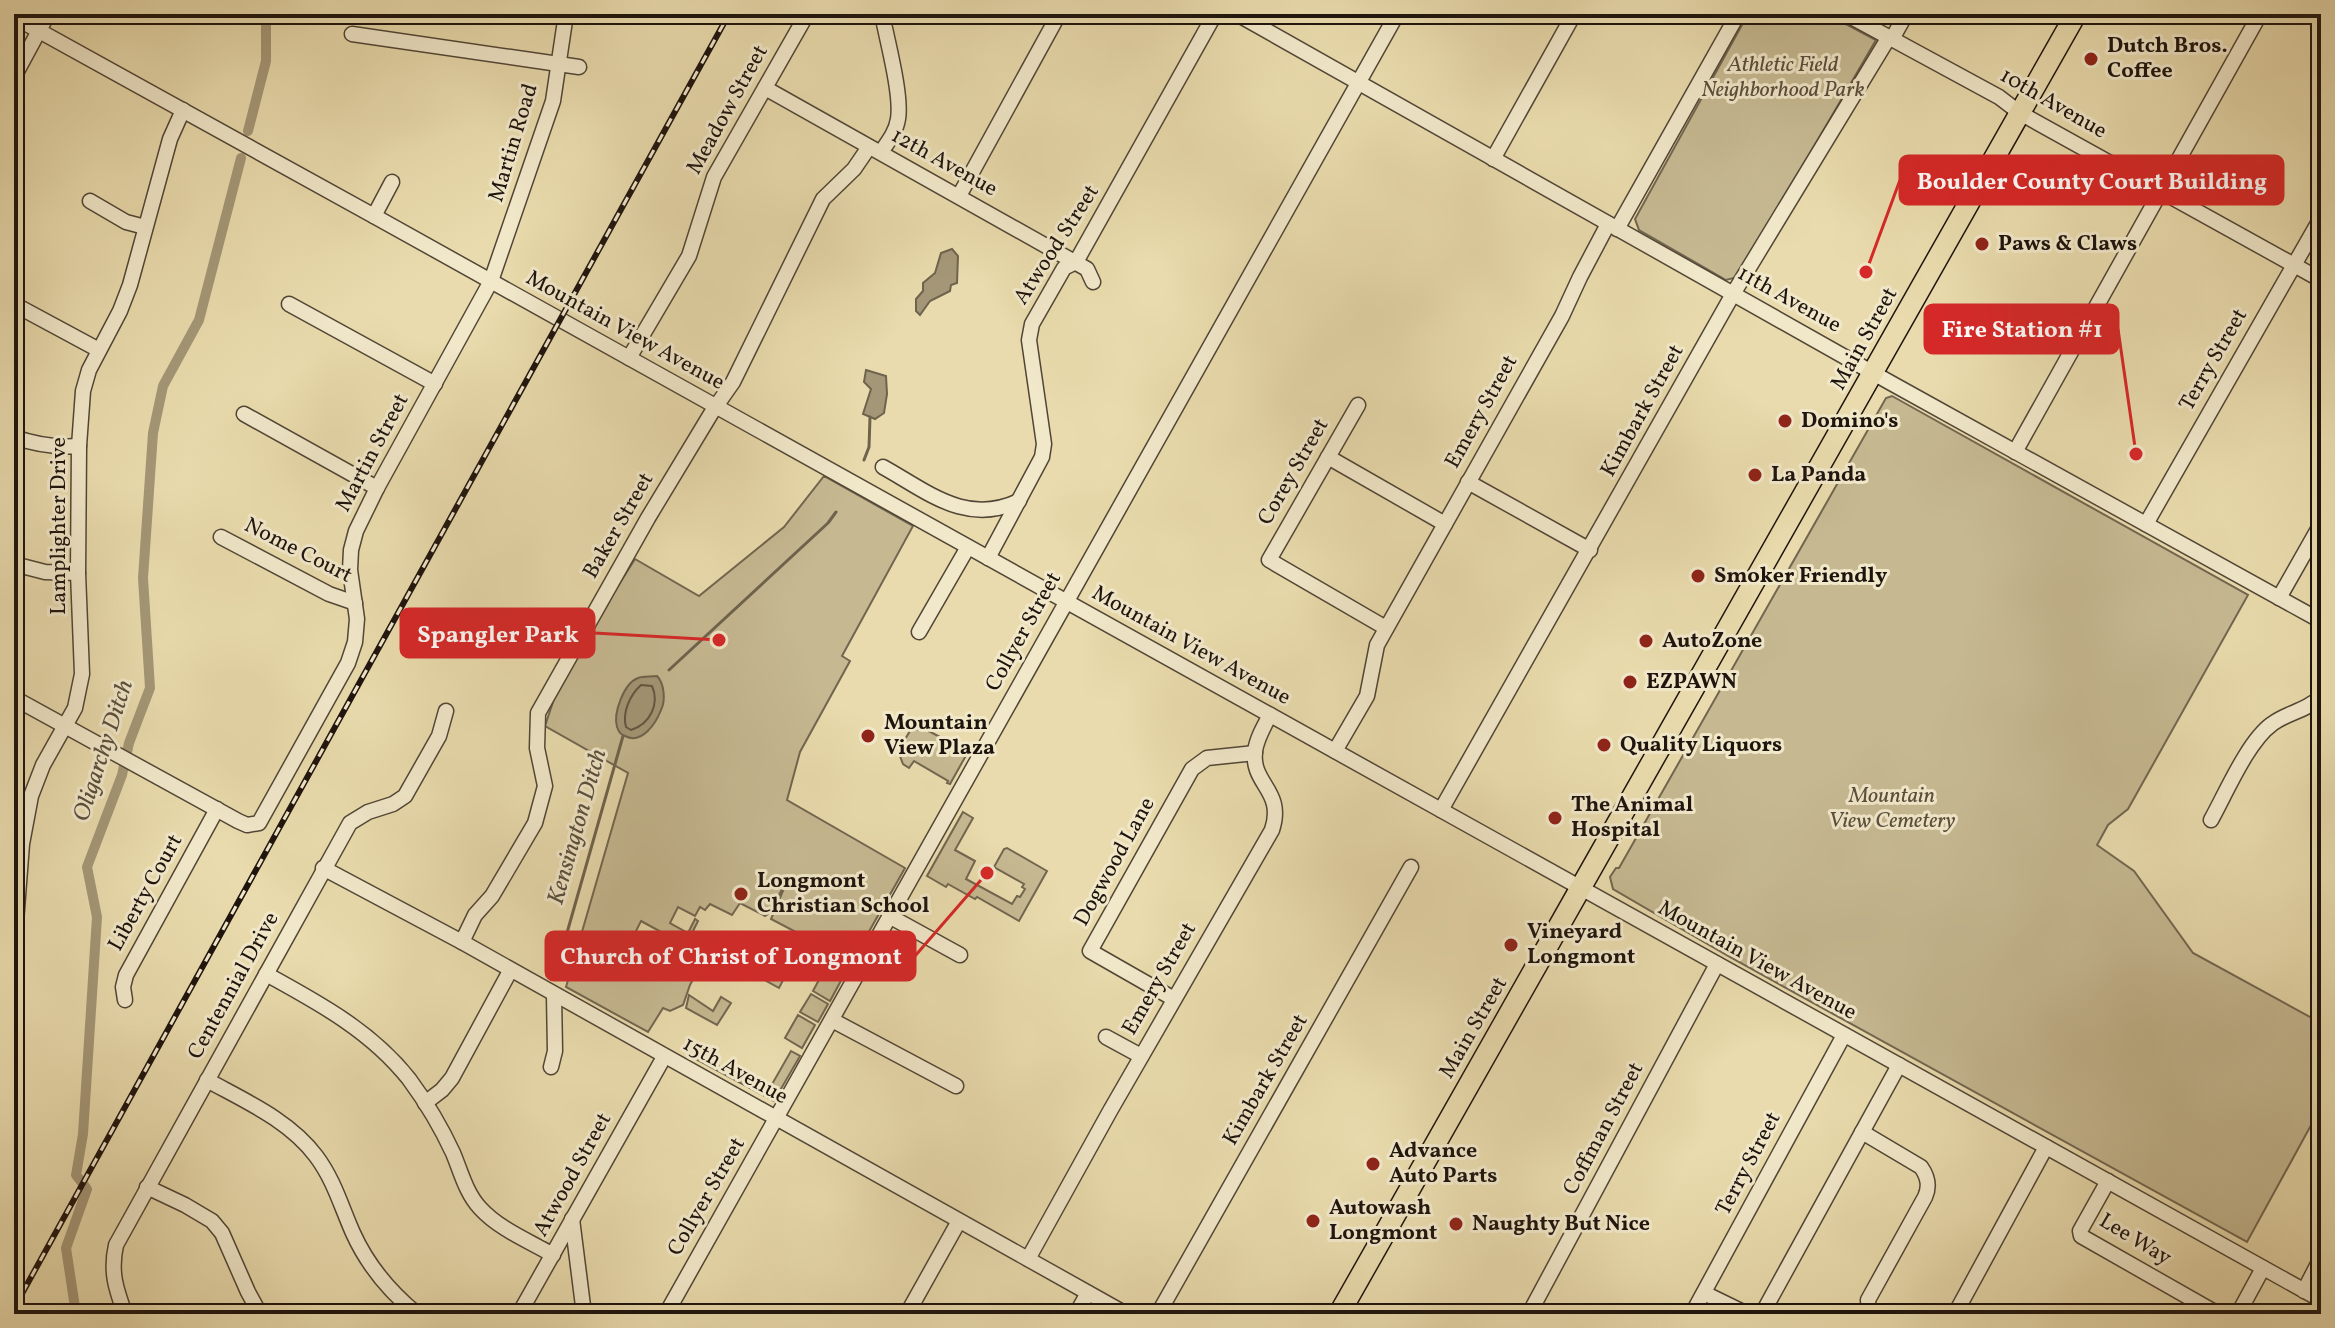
<svg xmlns="http://www.w3.org/2000/svg" width="2335" height="1328" font-family="Vollkorn,serif">
<rect width="100%" height="100%" fill="#e9dbad"/>
<filter id="stains"><feTurbulence type="fractalNoise" baseFrequency=".0025" numOctaves="4"/><feColorMatrix values="0 0 0 0 .2 0 0 0 0 .09 0 0 0 0 .02 0 0 0 .5 -.17"/></filter>
<radialGradient id="worn" r=".72"><stop offset=".6" stop-color="#630" stop-opacity="0"/><stop offset="1" stop-color="#630" stop-opacity=".3"/></radialGradient>
<g fill="#c6b992" stroke="#726650" stroke-width="2" fill-rule="evenodd">
<polygon points="1748,14 1827,14 1876,40 1738,277 1726,280 1639,230 1635,219"/>
<polygon points="1892,396 2248,595 2128,809 2108,825 2097,845 2134,871 2193,953 2321,1023 2321,1107 2247,1242 1728,956 1613,889 1610,877 1616,868 1619,868 1886,398"/>
<path d="M824 476 913 526 842 656 850 661 800 752 787 800 905 868 846 972 812 950 815 942 771 919 788 879 768 914 765 916 740 903 732 915 710 904 705 910 700 907 695 916 678 907 670 923 688 933 695 919 698 921 692 933 700 938 688 963 698 970 690 985 683 1005 670 1011 663 1008 648 1032 566 987 628 773 545 726 554 699 609 600 635 559 699 596 784 527ZM641 921 663 933 654 951 632 939Z"/>
<polygon points="923,728 968,752 950,784 947,783 948,781 914,761 909,768 903,764 898,751 910,731"/>
<polygon points="963,812 973,818 955,850 975,861 966,879 1012,904 1017,896 1020,897 1025,889 1022,887 1024,884 994,867 1004,849 1007,848 1047,871 1019,921 977,897 975,899 948,884 946,887 927,876"/>
<polygon points="740,941 789,969 779,988 729,960"/>
<polygon points="827,965 844,975 830,1001 813,991"/>
<polygon points="811,994 828,1004 818,1022 800,1012"/>
<polygon points="689,995 713,1011 721,997 731,1003 717,1025 686,1008"/>
<polygon points="798,1015 815,1025 802,1048 785,1038"/>
<polygon points="791,1051 800,1056 774,1101 692,1057 695,1053 767,1093"/>
</g>
<g fill="#a49777" stroke="#6e634d" stroke-width="2">
<polygon points="952,249 958,256 957,283 951,285 950,291 930,301 920,315 916,311 916,299 923,291 923,283 935,273 941,253"/>
<polygon points="866,370 886,376 887,394 884,413 875,419 863,414 871,389 864,382"/>
<path d="M657 676C664 683 666 700 661 710 656 723 642 745 625 736 620 734 619 732 617 727 613 713 624 683 638 678 643 676 651 677 657 676Z"/>
</g>
<g fill="none" stroke-linecap="round" stroke-linejoin="round">
<path stroke="#615642" stroke-width="2" d="M641 685 652 686C660 704 650 724 631 730L626 727C622 712 630 695 641 685Z"/>
<g stroke="#6e634d" stroke-width="3">
<polyline points="864,460 869,447 870,417"/>
<polyline points="669,670 828,523 836,512"/>
<polyline points="555,975 623,736"/>
</g>
<g stroke="#a49777" stroke-width="10">
<polyline points="248,131 266,61 266,14"/>
<polyline points="76,1314 66,1248 87,1189 76,1175 83,1134 97,917 87,867 122,775 129,743 150,688 143,578 153,433 163,386 199,320 241,158"/>
</g>
<defs>
<g id="minor">
<polyline points="1237,14 1891,383 2321,621"/>
<polyline points="1846,14 1999,97 2020,113 2321,280"/>
<polyline points="14,17 374,216 2321,1300"/>
<polyline points="352,34 579,67"/>
<polyline points="1892,39 1906,14"/>
<polyline points="14,77 48,14"/>
<polyline points="765,88 1087,269 1093,282"/>
<path d="M881 152C888 142 896 132 898 119 902 95 887 40 882 14"/>
<polyline points="1493,159 1574,14"/>
<polyline points="959,196 1059,14"/>
<polyline points="90,201 126,222 145,227"/>
<polyline points="374,216 392,182"/>
<polyline points="1617,229 1738,14"/>
<polyline points="289,304 435,384"/>
<polyline points="21,308 99,350"/>
<polyline points="629,358 689,256 714,177 807,14"/>
<polyline points="1358,405 1269,560 1386,628"/>
<polyline points="244,414 377,488"/>
<path d="M14 437C37 445 56 448 79 446"/>
<polyline points="2015,452 2260,14"/>
<polyline points="1328,457 1445,524"/>
<path d="M883 467C928 492 966 526 1019 501"/>
<polyline points="1468,482 1590,550"/>
<polyline points="2146,524 2321,218"/>
<polyline points="221,537 329,594 355,603"/>
<polyline points="988,558 1042,457 1044,444 1029,340 1032,324 1064,268 1076,262 1215,14"/>
<polyline points="14,564 45,572 78,573"/>
<polyline points="2279,598 2321,524"/>
<polyline points="919,632 968,547"/>
<polyline points="14,698 238,821 247,825 259,823 348,663 355,642 357,619 350,570 351,550 356,531 377,488 491,281 553,101 566,14"/>
<polyline points="1335,751 1367,696 1377,645 1562,316 1580,277 1608,224"/>
<polyline points="1441,810 1733,294 1889,37"/>
<path d="M2211 820C2226 793 2248 741 2272 724 2288 712 2307 711 2321 696"/>
<polyline points="323,868 462,942 1126,1314"/>
<polyline points="889,916 960,955"/>
<polyline points="462,942 475,915 492,896 535,823 545,786 537,748 538,713 648,518 712,412 733,382 823,199 854,169 869,147"/>
<polyline points="14,948 22,844 31,796 43,765 75,708 82,674 78,573 79,446 83,391 89,370 120,311 130,285 170,139 183,110"/>
<path d="M266 974C319 1003 371 1031 409 1079 426 1102 441 1127 453 1153 461 1172 466 1193 480 1208 499 1229 529 1241 553 1255"/>
<polyline points="1174,999 1090,951 1192,769 1207,758 1255,753"/>
<polyline points="125,1000 123,987 126,975 217,809"/>
<polyline points="832,1020 956,1086"/>
<polyline points="1106,1037 1141,1056"/>
<polyline points="551,1067 555,1051 554,995"/>
<path d="M207 1080C245 1101 289 1120 316 1156 334 1180 341 1206 353 1233 367 1264 390 1292 417 1314"/>
<polyline points="425,1103 442,1090 452,1078 510,971"/>
<path d="M1862 1132 1921 1167C1928 1177 1930 1186 1925 1197L1868 1300 1869 1314"/>
<polyline points="2108,1181 2080,1231 2081,1236 2218,1314"/>
<polyline points="147,1187 185,1205 212,1221 222,1233 248,1292 260,1314"/>
<polyline points="572,1219 584,1314"/>
<path d="M1028 1259 1110 1111 1272 830C1285 790 1251 785 1255 751 1257 738 1264 726 1270 715"/>
<polyline points="2304,1291 2321,1258"/>
<polyline points="1704,1293 1747,1314"/>
<path d="M125 1314C116 1289 110 1272 116 1245L350 823 368 812 393 804 405 796 439 736 446 711"/>
<polyline points="519,1314 664,1057"/>
<polyline points="666,1314 1397,14"/>
<polyline points="907,1314 959,1221"/>
<polyline points="1076,1314 1088,1293"/>
<polyline points="1158,1314 1411,867"/>
<polyline points="1529,1314 1717,964"/>
<polyline points="1692,1314 1844,1035"/>
<polyline points="1762,1314 1899,1065"/>
<polyline points="1955,1314 2046,1147"/>
<polyline points="2238,1314 2263,1268"/>
</g>
<polyline id="highway" points="1339,1314 2076,14"/>
</defs>
<use href="#minor" stroke="#514636" stroke-width="17"/>
<use href="#highway" stroke="#1e140e" stroke-width="23"/>
<use href="#minor" stroke="#f1e8ca" stroke-width="14"/>
<use href="#highway" stroke="#e9dbad" stroke-width="20"/>
<defs>
<polyline id="rail" points="14,1308 729,14"/>
</defs>
<use href="#rail" stroke="#1e140e" stroke-width="6"/>
<use href="#rail" stroke="#f1e8ca" stroke-width="3" stroke-dasharray="9" stroke-linecap="butt"/>
</g>
<g fill="#8f2418" stroke="#f1e8ca" stroke-width="3">
<circle cx="2091" cy="59" r="8"/>
<circle cx="1982" cy="244" r="8"/>
<circle cx="1785" cy="421" r="8"/>
<circle cx="1755" cy="475" r="8"/>
<circle cx="1698" cy="576" r="8"/>
<circle cx="1646" cy="641" r="8"/>
<circle cx="1630" cy="682" r="8"/>
<circle cx="868" cy="736" r="8"/>
<circle cx="1604" cy="745" r="8"/>
<circle cx="1555" cy="818" r="8"/>
<circle cx="741" cy="894" r="8"/>
<circle cx="1511" cy="945" r="8"/>
<circle cx="1373" cy="1164" r="8"/>
<circle cx="1313" cy="1221" r="8"/>
<circle cx="1456" cy="1224" r="8"/>
</g>
<g text-anchor="middle" dominant-baseline="central" stroke-width="6" stroke-linejoin="round" paint-order="stroke">
<g font-size="22" font-weight="bold" fill="#1e140e" stroke="#f1e8ca" text-anchor="start">
<text x="2107" y="46">Dutch Bros.<tspan x="2107" dy="25">Coffee</tspan></text>
<text x="1998" y="244">Paws &amp; Claws</text>
<text x="1801" y="421">Domino's</text>
<text x="1771" y="475">La Panda</text>
<text x="1714" y="576">Smoker Friendly</text>
<text x="1662" y="641">AutoZone</text>
<text x="1646" y="682">EZPAWN</text>
<text x="884" y="723">Mountain<tspan x="884" dy="25">View Plaza</tspan></text>
<text x="1620" y="745">Quality Liquors</text>
<text x="1571" y="805">The Animal<tspan x="1571" dy="25">Hospital</tspan></text>
<text x="757" y="881">Longmont<tspan x="757" dy="25">Christian School</tspan></text>
<text x="1527" y="932">Vineyard<tspan x="1527" dy="25">Longmont</tspan></text>
<text x="1389" y="1151">Advance<tspan x="1389" dy="25">Auto Parts</tspan></text>
<text x="1329" y="1208">Autowash<tspan x="1329" dy="25">Longmont</tspan></text>
<text x="1472" y="1224">Naughty But Nice</text>
</g>
<g font-size="22" font-style="italic" fill="#594e3c" stroke="#f1e8ca">
<text x="1783" y="65">Athletic Field<tspan x="1783" dy="25">Neighborhood Park</tspan></text>
<text x="1892" y="796">Mountain<tspan x="1892" dy="25">View Cemetery</tspan></text>
</g>
<g font-size="22" fill="#1e140e" stroke="#f1e8ca">
<text transform="translate(2053 104) rotate(30)">10th Avenue</text>
<text transform="translate(728 110) rotate(-61)">Meadow Street</text>
<text transform="translate(514 143) rotate(-73)">Martin Road</text>
<text transform="translate(944 163) rotate(29)">12th Avenue</text>
<text transform="translate(1057 245) rotate(-57)">Atwood Street</text>
<text transform="translate(1789 300) rotate(29)">11th Avenue</text>
<text transform="translate(625 331) rotate(29)">Mountain View Avenue</text>
<text transform="translate(1865 339) rotate(-61)">Main Street</text>
<text transform="translate(2214 360) rotate(-60)">Terry Street</text>
<text transform="translate(1643 411) rotate(-61)">Kimbark Street</text>
<text transform="translate(1482 412) rotate(-61)">Emery Street</text>
<text transform="translate(373 453) rotate(-62)">Martin Street</text>
<text transform="translate(1294 472) rotate(-60)">Corey Street</text>
<text transform="translate(59 526) rotate(-90)">Lamplighter Drive</text>
<text transform="translate(619 526) rotate(-60)">Baker Street</text>
<text transform="translate(298 551) rotate(27)">Nome Court</text>
<text transform="translate(1024 632) rotate(-61)">Collyer Street</text>
<text transform="translate(1191 646) rotate(29)">Mountain View Avenue</text>
<text transform="translate(1115 862) rotate(-61)">Dogwood Lane</text>
<text transform="translate(146 893) rotate(-61)">Liberty Court</text>
<text transform="translate(1757 961) rotate(29)">Mountain View Avenue</text>
<text transform="translate(1160 979) rotate(-60)">Emery Street</text>
<text transform="translate(234 986) rotate(-61)">Centennial Drive</text>
<text transform="translate(1474 1028) rotate(-60)">Main Street</text>
<text transform="translate(735 1071) rotate(29)">15th Avenue</text>
<text transform="translate(1266 1080) rotate(-60)">Kimbark Street</text>
<text transform="translate(1604 1129) rotate(-62)">Coffman Street</text>
<text transform="translate(1749 1164) rotate(-62)">Terry Street</text>
<text transform="translate(573 1175) rotate(-61)">Atwood Street</text>
<text transform="translate(707 1197) rotate(-60)">Collyer Street</text>
<text transform="translate(2135 1240) rotate(31)">Lee Way</text>
</g>
<g font-size="24" font-style="italic" fill="#5a4f3d" stroke="#f1e8ca">
<text transform="translate(104 751) rotate(-72)">Oligarchy Ditch</text>
<text transform="translate(578 827) rotate(-74)">Kensington Ditch</text>
</g>
</g>
<path fill="none" stroke="#d62828" stroke-width="3" d="M1866 272L1900 180M2136 454L2118 329M719 640L594 633M987 873L915 956"/>
<g fill="#d62828" stroke="#f1e8ca" stroke-width="3">
<circle cx="1866" cy="272" r="8"/>
<circle cx="2136" cy="454" r="8"/>
<circle cx="719" cy="640" r="8"/>
<circle cx="987" cy="873" r="8"/>
</g>
<g fill="#d62828" stroke="#d62828" stroke-width="3">
<rect x="1900" y="156" width="383" height="48" rx="8"/>
<rect x="1925" y="305" width="193" height="48" rx="8"/>
<rect x="401" y="609" width="193" height="48" rx="8"/>
<rect x="546" y="932" width="369" height="48" rx="8"/>
</g>
<g font-size="24" text-anchor="middle" font-weight="bold" fill="#fff">
<text x="2092" y="189">Boulder County Court Building</text>
<text x="2022" y="337">Fire Station #1</text>
<text x="498" y="642">Spangler Park</text>
<text x="731" y="964">Church of Christ of Longmont</text>
</g>
<rect width="2335" height="1328" fill="none" stroke="#e9dbad" stroke-width="48"/>
<rect x="16" y="16" width="2303" height="1296" fill="none" stroke="#1e140e" stroke-width="4"/>
<rect x="24" y="24" width="2287" height="1280" fill="none" stroke="#1e140e" stroke-width="2"/>
<rect width="100%" height="100%" filter="url(#stains)"/>
<rect width="100%" height="100%" fill="url(#worn)"/>
</svg>
